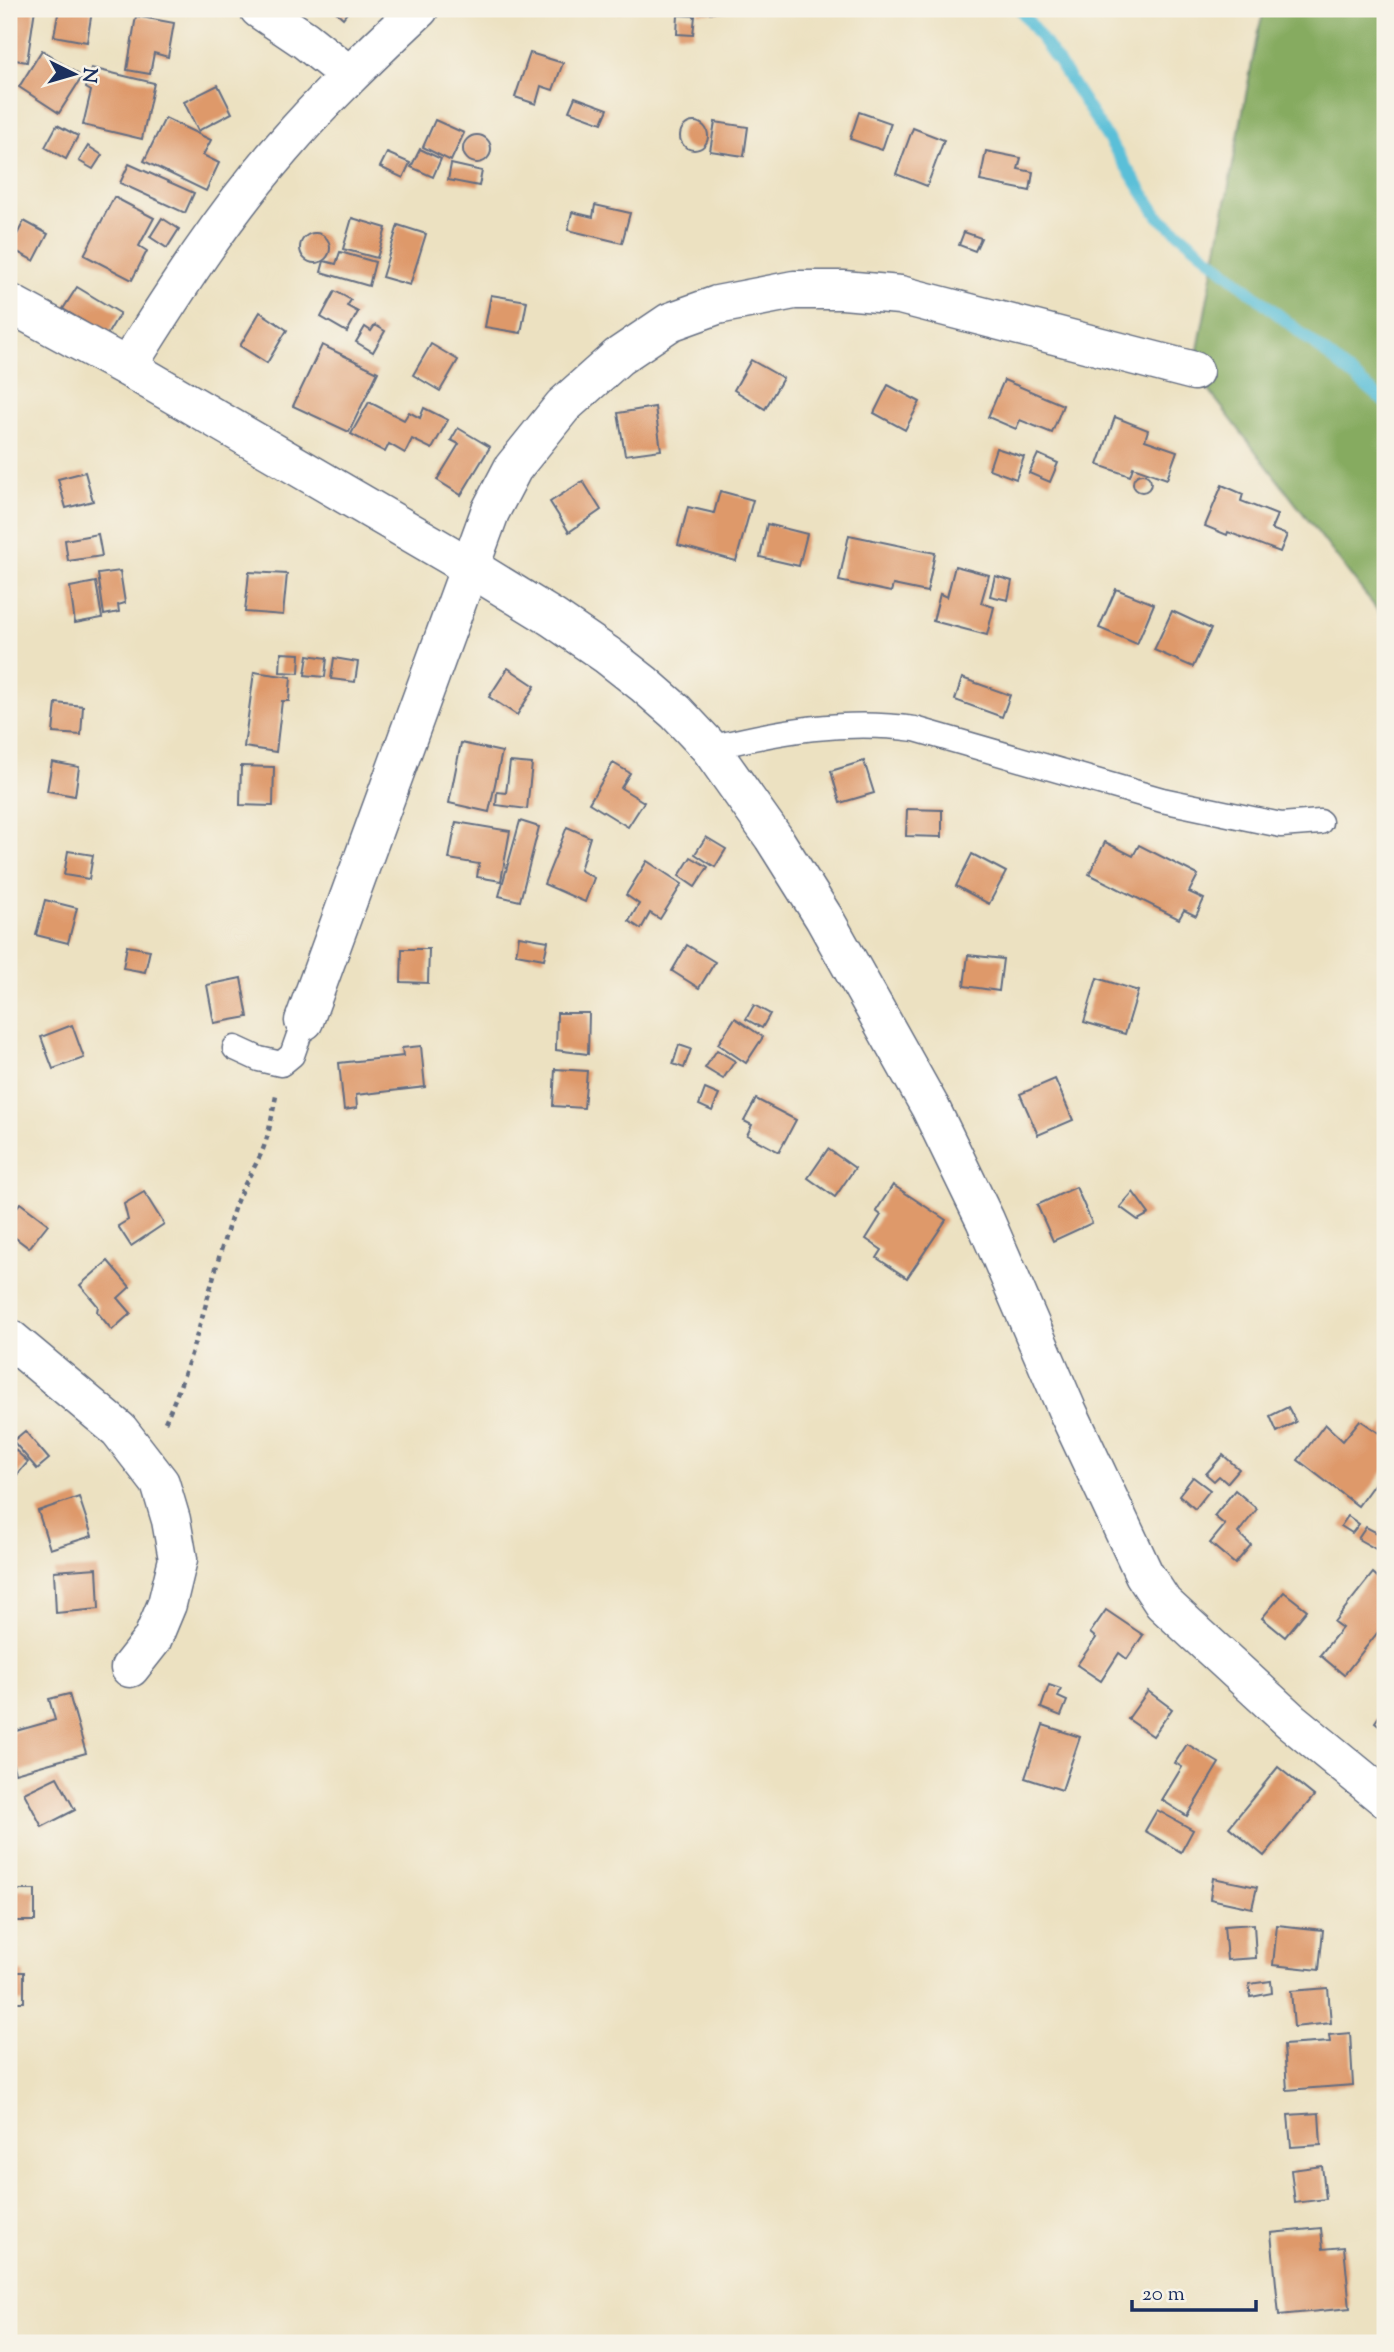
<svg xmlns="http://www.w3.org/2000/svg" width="1394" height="2352" font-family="'Sorts Mill Goudy',serif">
<rect width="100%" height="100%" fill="#f7f3e8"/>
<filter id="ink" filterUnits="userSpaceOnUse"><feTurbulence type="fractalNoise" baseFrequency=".0143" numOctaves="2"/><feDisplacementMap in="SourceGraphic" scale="14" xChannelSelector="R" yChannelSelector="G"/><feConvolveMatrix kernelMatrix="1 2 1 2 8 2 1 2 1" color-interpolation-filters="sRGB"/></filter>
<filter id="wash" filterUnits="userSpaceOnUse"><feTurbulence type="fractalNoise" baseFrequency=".00686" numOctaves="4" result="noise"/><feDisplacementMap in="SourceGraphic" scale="28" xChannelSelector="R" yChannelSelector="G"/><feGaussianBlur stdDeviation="1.57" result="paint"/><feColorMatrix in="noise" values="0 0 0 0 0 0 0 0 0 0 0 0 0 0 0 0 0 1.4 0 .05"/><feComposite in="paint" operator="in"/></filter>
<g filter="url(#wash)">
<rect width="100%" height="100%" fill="#ece1c1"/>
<polygon fill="#86ab60" stroke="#506d5f" stroke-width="2" points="1265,9 1385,9 1385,620 1194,371 1258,31"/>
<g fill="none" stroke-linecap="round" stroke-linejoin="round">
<polyline stroke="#5abfd8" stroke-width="12" points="1020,9 1059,63 1158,216 1385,402"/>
</g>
<g id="blocks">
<g fill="#de996a">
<polygon points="9,9 35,9 27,62 9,59"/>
<polygon points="59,9 92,11 87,42 54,36"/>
<polygon points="333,9 350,9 343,18"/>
<polygon points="603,9 623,9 622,13"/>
<polygon points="698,9 723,9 723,12 698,13"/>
<polygon points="678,15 695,16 693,35 677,34"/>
<polygon points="136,16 174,23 168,57 154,53 150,74 127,70"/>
<polygon points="42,50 82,77 59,113 19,87"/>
<polygon points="530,53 563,63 553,90 541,86 536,104 515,97"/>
<polygon points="91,68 154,83 142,139 83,125 91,91 86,88"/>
<polygon points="218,85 232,113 198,131 184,102"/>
<polygon points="575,97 608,109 602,123 569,111"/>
<polygon points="859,112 891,123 882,150 850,139"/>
<polygon points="165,118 211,140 203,155 219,163 206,191 144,161"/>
<polygon points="435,120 464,133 451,161 423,147"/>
<circle cx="694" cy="136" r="14"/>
<polygon points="715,122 748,127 744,156 710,151"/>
<polygon points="57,125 78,136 66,159 45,147"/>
<polygon points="913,128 944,140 927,186 896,174"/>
<circle cx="477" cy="149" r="14"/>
<polygon points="88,146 102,155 93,169 79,161"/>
<polygon points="420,149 441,159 433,177 411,167"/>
<polygon points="986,151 1021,158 1018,169 1033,172 1030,191 980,181"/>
<polygon points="387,153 410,163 403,178 380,167"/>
<polygon points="129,164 194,193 185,213 120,183"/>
<polygon points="451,164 482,171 479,186 448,180"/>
<polygon points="114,197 154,218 139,246 147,251 132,280 84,255"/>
<polygon points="595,205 630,213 622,243 568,230 572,212 593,217"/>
<polygon points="162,218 179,229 167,248 150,237"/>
<polygon points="352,218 386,228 377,258 343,249"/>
<polygon points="24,221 48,234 34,261 10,248"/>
<polygon points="398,225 426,234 410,285 382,277"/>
<polygon points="964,232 981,238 975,251 959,245"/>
<circle cx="315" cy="248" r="15"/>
<polygon points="340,252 375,262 369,286 321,272 324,261 336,264"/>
<polygon points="77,287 120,313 107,335 63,309"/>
<polygon points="335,291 351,300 347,306 358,312 347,332 321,317"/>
<polygon points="491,295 527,301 521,333 485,327"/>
<polygon points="260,312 287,330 267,363 240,346"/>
<polygon points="375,325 385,331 373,352 356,342 365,327 371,331"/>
<polygon points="431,344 458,360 440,391 413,375"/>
<polygon points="322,345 378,372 349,432 293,406"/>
<polygon points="751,360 783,378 765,409 734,390"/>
<polygon points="1004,380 1063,405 1052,433 1020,420 1016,429 988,417"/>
<polygon points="888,385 920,402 905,430 874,413"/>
<polygon points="369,402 404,420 409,412 420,418 424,408 448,420 432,449 412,439 405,453 389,444 385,452 351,434"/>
<polygon points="655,407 661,450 625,455 618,413"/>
<polygon points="1115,417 1148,430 1145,440 1177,451 1167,479 1133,467 1130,476 1098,465"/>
<polygon points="458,428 490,447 461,495 437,480 459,444 451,440"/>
<polygon points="996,448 1024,457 1016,479 989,469"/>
<polygon points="1038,454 1058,463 1050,482 1029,473"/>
<polygon points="85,472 93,501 66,508 58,479"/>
<circle cx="1142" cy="483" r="9"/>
<polygon points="583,481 601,510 569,532 550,502"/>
<polygon points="1222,485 1243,494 1241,501 1277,515 1271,529 1287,535 1280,552 1228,532 1227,535 1205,526"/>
<polygon points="720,491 753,500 736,561 678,545 688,507 714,513"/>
<polygon points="767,524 807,534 799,566 760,557"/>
<polygon points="98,534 102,556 68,561 65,540"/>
<polygon points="849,535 935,553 927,592 893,585 891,592 839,581"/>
<polygon points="955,566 989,575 981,603 994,607 987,635 933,621 940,594 947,597"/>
<polygon points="120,571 125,603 118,605 119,612 104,615 98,574"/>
<polygon points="249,572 287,574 283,615 245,612"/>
<polygon points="995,576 1012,581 1008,600 990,596"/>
<polygon points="96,582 102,618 75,623 70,587"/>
<polygon points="1116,589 1154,604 1137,644 1099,628"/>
<polygon points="1172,611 1211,629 1193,667 1154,650"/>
<polygon points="281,653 300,654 299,673 280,672"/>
<polygon points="308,655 327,658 325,677 305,675"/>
<polygon points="334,658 358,662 355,682 331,679"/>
<polygon points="508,668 535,686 517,715 489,697"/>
<polygon points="254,672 291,677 289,701 282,701 276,752 244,747"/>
<polygon points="962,678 1010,695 1002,717 955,700"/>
<polygon points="56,703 83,706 81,735 53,733"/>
<polygon points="461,743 502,752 489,812 449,803"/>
<polygon points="864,761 874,793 840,803 831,771"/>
<polygon points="52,762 79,767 75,796 47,791"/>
<polygon points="510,762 532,764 527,809 496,805 497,792 506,793"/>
<polygon points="613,763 630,773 621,788 644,802 628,827 589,803"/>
<polygon points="241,766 274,767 273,806 240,805"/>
<polygon points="907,809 942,810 942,837 906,836"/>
<polygon points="520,821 539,827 520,901 499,896"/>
<polygon points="456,822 510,831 501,881 477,877 479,864 449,859"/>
<polygon points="567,827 590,837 580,870 594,878 585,902 544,884"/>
<polygon points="706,837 726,849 715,867 695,854"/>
<polygon points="1105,842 1133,856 1139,845 1198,875 1189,892 1204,899 1196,916 1184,910 1179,919 1089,874"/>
<polygon points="68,851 93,855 89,879 64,875"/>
<polygon points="972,854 1006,872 989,904 956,886"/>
<polygon points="691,857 708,867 695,887 679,876"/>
<polygon points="647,861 682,884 660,919 650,913 641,929 629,921 639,904 626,895"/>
<polygon points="45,900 77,908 68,943 36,935"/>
<polygon points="519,936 548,941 544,959 516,954"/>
<polygon points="687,945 715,962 699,988 672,971"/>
<polygon points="127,946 150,950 145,972 123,968"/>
<polygon points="402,949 429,949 428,983 401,982"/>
<polygon points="968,955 1003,959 999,991 964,986"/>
<polygon points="241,978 248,1017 214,1023 207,985"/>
<polygon points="1097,978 1138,991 1125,1034 1084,1022"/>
<polygon points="754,1005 770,1014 762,1028 746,1019"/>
<polygon points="557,1013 589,1013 588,1054 556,1050"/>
<polygon points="735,1018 763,1037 746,1063 718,1044"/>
<polygon points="72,1025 84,1058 53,1069 41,1037"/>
<polygon points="679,1045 691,1049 684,1068 673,1064"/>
<polygon points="421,1046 425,1087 356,1095 357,1108 344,1110 339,1063 403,1056 402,1048"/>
<polygon points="717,1050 735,1061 723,1079 705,1068"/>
<polygon points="555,1069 587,1071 584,1108 553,1106"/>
<polygon points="1055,1079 1073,1120 1038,1135 1020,1094"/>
<polygon points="705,1089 719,1095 712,1111 699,1105"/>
<polygon points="756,1099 796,1120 779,1152 747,1135 752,1125 744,1121"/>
<polygon points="828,1149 855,1168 835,1197 808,1178"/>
<polygon points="893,1185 946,1220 907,1278 877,1258 882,1250 866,1239 881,1215 876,1211"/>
<polygon points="1076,1187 1092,1223 1053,1241 1037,1205"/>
<polygon points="144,1192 164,1224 131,1246 118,1226 128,1220 124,1204"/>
<polygon points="1133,1192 1149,1214 1138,1220 1120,1207"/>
<polygon points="20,1203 48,1224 29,1248 9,1233 9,1219"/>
<polygon points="108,1261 130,1287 118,1298 131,1313 112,1330 97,1312 98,1306 80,1285"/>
<polygon points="1288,1407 1296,1422 1277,1432 1270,1416"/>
<polygon points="1360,1420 1379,1433 1385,1423 1385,1469 1358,1506 1298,1460 1325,1424 1343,1441"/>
<polygon points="25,1431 49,1459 37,1469 13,1441"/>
<polygon points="9,1444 28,1462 9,1484"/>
<polygon points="1223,1455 1239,1469 1227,1483 1219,1476 1214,1481 1206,1474"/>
<polygon points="1193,1477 1210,1490 1195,1509 1179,1495"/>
<polygon points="1235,1490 1257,1509 1238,1533 1251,1545 1235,1564 1210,1543 1225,1525 1214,1516"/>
<polygon points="79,1497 92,1536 50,1549 38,1511"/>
<polygon points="1348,1516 1359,1524 1352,1533 1341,1526"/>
<polygon points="1385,1524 1385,1548 1383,1553 1358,1539 1366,1527 1379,1534"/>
<polygon points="97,1568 99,1609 56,1613 54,1571"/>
<polygon points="1373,1573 1385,1584 1385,1623 1344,1675 1320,1655 1342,1628 1334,1622"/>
<polygon points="1284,1592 1307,1610 1285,1637 1262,1618"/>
<polygon points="1106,1610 1143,1635 1127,1659 1119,1653 1101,1681 1077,1665 1096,1638 1090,1633"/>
<polygon points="1049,1685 1061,1689 1058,1697 1067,1701 1061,1716 1041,1708"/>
<polygon points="1148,1691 1172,1709 1153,1736 1128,1719"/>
<polygon points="69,1694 86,1753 15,1773 9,1751 9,1733 55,1720 49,1699"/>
<polygon points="1385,1708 1385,1730 1375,1722"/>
<polygon points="1043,1725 1080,1737 1062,1790 1025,1778"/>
<polygon points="1187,1744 1219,1763 1187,1816 1162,1800 1182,1767 1175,1763"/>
<polygon points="1278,1767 1314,1796 1264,1856 1229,1827"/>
<polygon points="57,1777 75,1810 42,1827 24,1793"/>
<polygon points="1157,1810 1193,1830 1181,1852 1145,1831"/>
<polygon points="1213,1878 1257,1887 1252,1908 1210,1899"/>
<rect x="9" y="1890" width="26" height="31"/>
<polygon points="1254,1924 1256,1958 1227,1960 1224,1926"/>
<polygon points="1277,1925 1323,1930 1319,1970 1273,1965"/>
<rect x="9" y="1972" width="15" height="30"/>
<polygon points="1271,1981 1272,1993 1251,1997 1249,1984"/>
<polygon points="1328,1988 1331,2023 1294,2027 1291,1991"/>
<polygon points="1350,2033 1353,2085 1287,2090 1284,2045 1330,2042 1329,2035"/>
<polygon points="1319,2113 1321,2145 1291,2147 1288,2115"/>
<polygon points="1322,2166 1326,2199 1295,2203 1291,2170"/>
<polygon points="1321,2228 1323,2249 1344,2247 1350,2308 1279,2315 1271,2233"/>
</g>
</g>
</g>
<g filter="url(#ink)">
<use href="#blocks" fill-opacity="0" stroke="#646d81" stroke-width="2"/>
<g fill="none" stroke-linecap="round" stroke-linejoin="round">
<defs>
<g id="lane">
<path d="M710 748C778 731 845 719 915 729L1162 800 1281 825 1320 822"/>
<polyline points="235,1048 259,1059 281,1064 292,1055 304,1021"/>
</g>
<g id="street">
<polyline points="259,9 305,40 349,75"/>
<polyline points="9,303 127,367 470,567 553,618 607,655 644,684 676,712 710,748 773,837 824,918 930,1107 985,1220 1067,1410 1144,1574 1163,1603 1291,1721 1385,1798"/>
<path d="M127 367C174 292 222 217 281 149 324 99 371 54 419 9"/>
<polyline points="304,1021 490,512 513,468 563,406 618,357 670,322 717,305 794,290 843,290 900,295 1194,371"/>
<polyline points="9,1338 119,1430 160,1483 171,1520 178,1559 167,1604 152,1640 130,1668"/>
</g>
</defs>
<use href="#lane" stroke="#646d81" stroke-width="27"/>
<use href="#street" stroke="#646d81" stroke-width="41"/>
<path stroke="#646d81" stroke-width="4.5" stroke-dasharray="5 5" stroke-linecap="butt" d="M165 1422C196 1355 210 1281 233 1212 239 1191 252 1173 261 1154 269 1136 272 1115 276 1096"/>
<use href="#lane" stroke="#fff" stroke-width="24"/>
<use href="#street" stroke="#fff" stroke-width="38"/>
</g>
</g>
<rect width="1394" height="2352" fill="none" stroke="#f7f3e8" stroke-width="35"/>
<g transform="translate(74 74) rotate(95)" stroke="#f7f3e8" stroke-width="5" paint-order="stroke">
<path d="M0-5L12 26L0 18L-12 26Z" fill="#1b2f5e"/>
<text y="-10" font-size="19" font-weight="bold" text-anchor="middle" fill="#1b2f5e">N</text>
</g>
<path d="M1132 2300v10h124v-10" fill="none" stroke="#1b2f5e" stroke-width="3.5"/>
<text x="1142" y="2300" font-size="21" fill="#1b2f5e" stroke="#f7f3e8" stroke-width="5" paint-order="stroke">20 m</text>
</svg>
